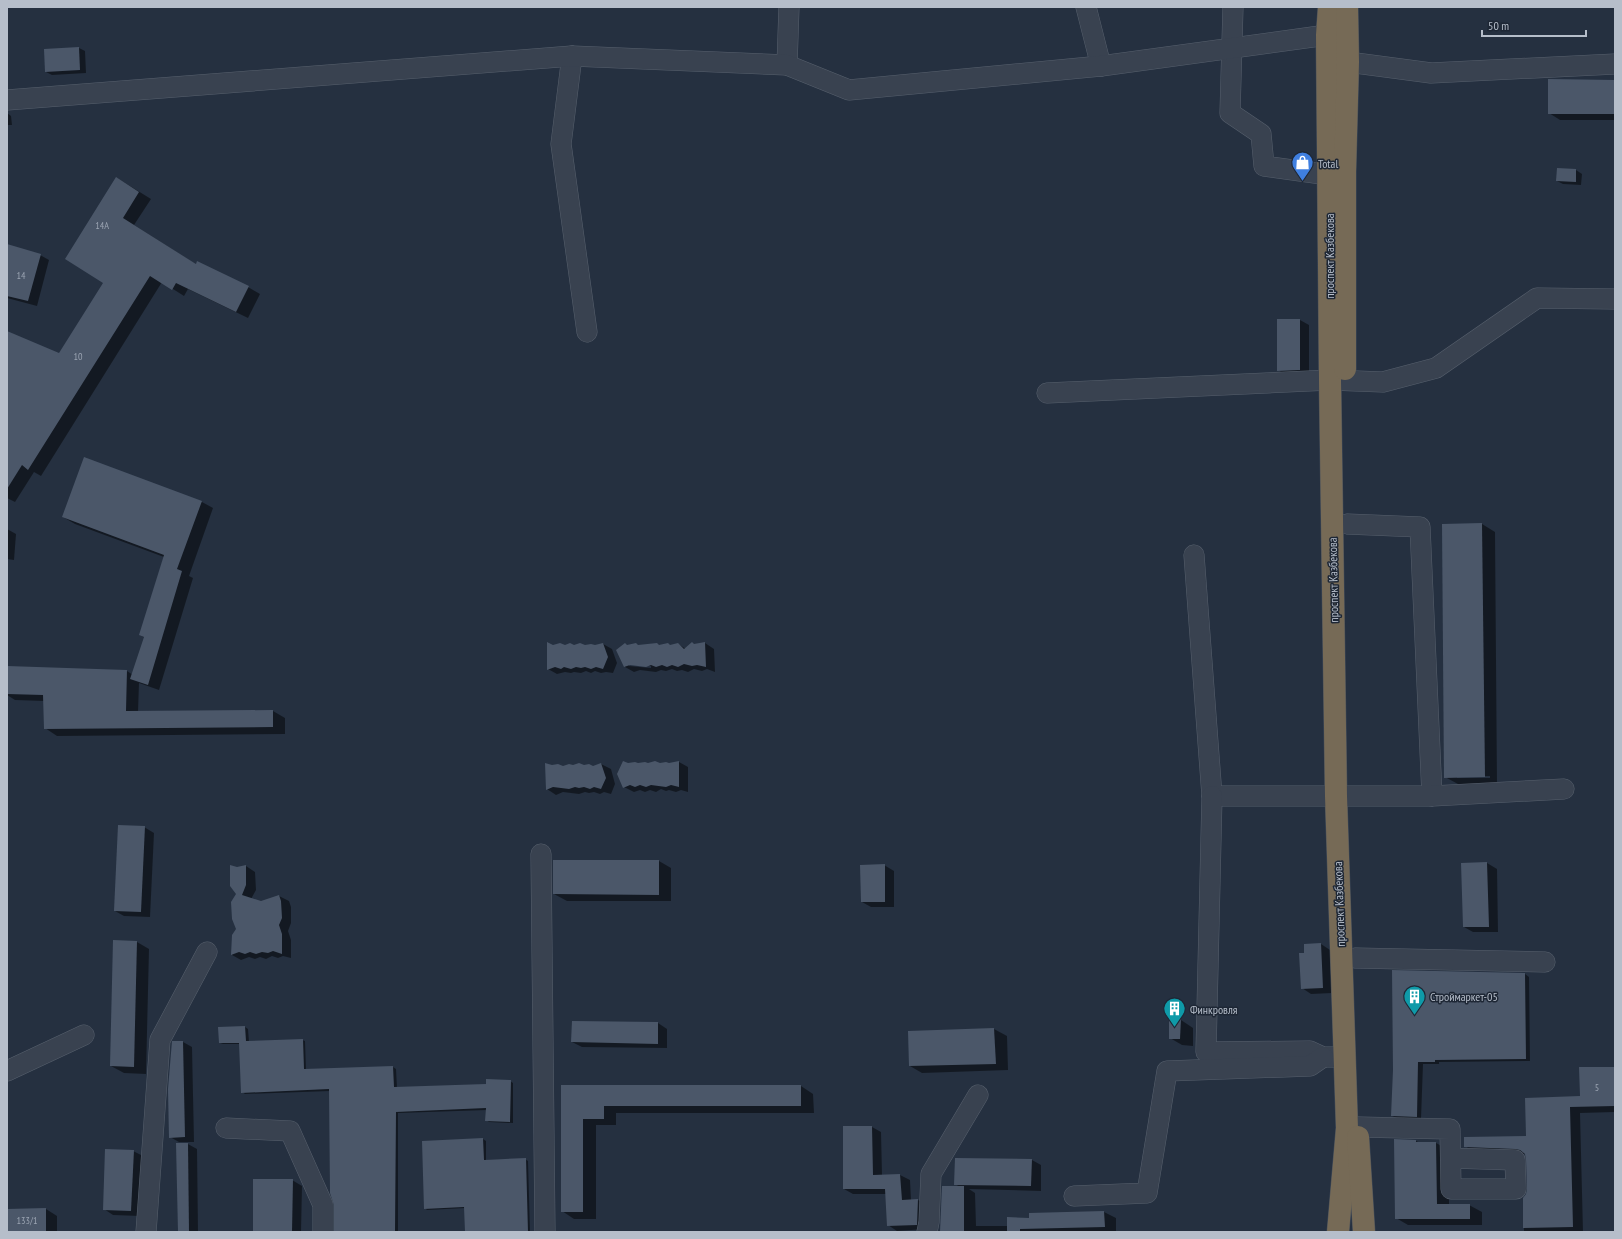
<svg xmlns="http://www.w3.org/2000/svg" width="1622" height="1239" font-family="'PT Sans Narrow',sans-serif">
<rect width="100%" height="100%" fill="#253040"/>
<g fill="#0007" fill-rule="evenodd">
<polygon points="79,48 85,51 86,73 52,75 46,72"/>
<polygon points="1615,81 1615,120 1560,120 1549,113"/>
<polygon points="7,113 11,116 12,125 7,125"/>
<polygon points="1576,170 1582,174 1581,185 1563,184 1557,181"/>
<polygon points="117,178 151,199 134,225 197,265 248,287 260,294 248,318 188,289 184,296 162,282 41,476 34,472 15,502 7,498 7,332 59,354 104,283"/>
<polygon points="7,245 40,255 49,260 37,306 7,298"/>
<polygon points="1300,320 1309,325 1309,375 1287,376 1278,370"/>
<polygon points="202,502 213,508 189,576 193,578 159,690 139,683 138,712 273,711 285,718 285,734 57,736 45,728 44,701 15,700 7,695 7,667 127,671 133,675 145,638 140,635 164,557 75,524 63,517"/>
<path d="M1482 524 1495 532 1497 784H1458L1445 777 1443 525ZM1457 776H1490V778H1457Z"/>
<polygon points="7,529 16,534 14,560 7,559"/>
<path d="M705 643 714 649 715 672 707 669 702 671 694 669 688 672 682 670 677 671 672 669 666 671 661 670 656 672 640 670 634 672 625 667 628 646H671L678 644 686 649ZM629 664 651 666V668L629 666Z"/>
<polygon points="603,644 612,649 617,663 613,673 606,672 601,673 595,671 591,673 586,671 581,673 574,672 571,673 565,672 557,674 548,669 553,646 595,646"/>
<polygon points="679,762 688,767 688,792 681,790 676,792 669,790 666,791 661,789 656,792 650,790 645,792 640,790 634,792 624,787 628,764 669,764"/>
<polygon points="601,764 611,769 615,784 611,794 604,792 600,794 594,792 589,793 585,792 579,794 563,792 556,795 547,789 563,767 593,767"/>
<polygon points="144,827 154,833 150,917 124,916 115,911"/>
<polygon points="659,861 671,868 671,901 567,901 554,894"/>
<polygon points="1487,863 1497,869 1498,932 1473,932 1464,927 1462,864"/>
<polygon points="884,865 894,871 894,907 871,907 862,902"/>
<polygon points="246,866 255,872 256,890 251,899 261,902 279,896 289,901 291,907 291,923 288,931 291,940 291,958 283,956 278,958 272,956 266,959 260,957 255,959 249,957 241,960 232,955 233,935 237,929 237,869"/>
<polygon points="137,942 149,949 146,1074 124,1073 111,1066"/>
<polygon points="1321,944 1330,950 1332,993 1311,994 1302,988 1305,954"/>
<polygon points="1525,974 1529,977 1530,1061 1439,1062 1439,1064 1423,1064 1421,1119 1397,1118 1392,1116 1394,1070"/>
<polygon points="1181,1020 1193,1028 1193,1046 1182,1045 1170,1038"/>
<polygon points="658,1023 667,1029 667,1048 582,1047 572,1042"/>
<polygon points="245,1027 248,1029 249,1042 302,1040 305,1041 306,1070 393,1067 396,1069 397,1088 487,1085 510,1081 513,1083 513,1123 489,1122 486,1120 487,1110 398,1113 398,1232 336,1232 330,1091 245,1094 242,1092 240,1044 223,1044 220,1043 219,1028"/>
<polygon points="994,1029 1007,1036 1008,1070 922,1073 910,1066 909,1032"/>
<polygon points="183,1042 192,1047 194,1142 179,1142 170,1137"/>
<polygon points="1615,1067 1615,1112 1580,1113 1583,1232 1524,1232 1524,1199 1527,1195 1528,1189 1526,1154 1476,1153 1465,1146 1527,1137 1581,1097"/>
<polygon points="562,1086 801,1086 813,1094 814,1113 616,1113 616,1125 596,1125 596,1219 574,1219 562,1211"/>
<polygon points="844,1127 872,1127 881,1132 882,1175 900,1175 910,1180 911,1200 918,1200 927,1205 926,1229 897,1231 888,1225 887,1194 853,1194 844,1189"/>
<polygon points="483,1139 486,1141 486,1160 525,1159 528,1161 530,1232 466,1232 465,1208 427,1210 425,1208"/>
<polygon points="1416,1141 1420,1143 1436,1143 1449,1150 1449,1205 1469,1205 1482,1212 1482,1225 1408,1225 1396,1218"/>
<polygon points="186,1143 197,1149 198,1232 179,1232"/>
<polygon points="133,1151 143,1156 140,1216 113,1215 104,1209"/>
<polygon points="1032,1160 1041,1165 1041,1191 969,1189 975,1193 976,1226 1008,1226 1030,1219 1030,1214 1104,1212 1116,1218 1116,1232 942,1232 960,1187 955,1184"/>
<polygon points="292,1180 302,1186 301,1232 254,1232"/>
<polygon points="46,1209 57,1216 57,1232 7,1232 7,1210"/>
</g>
<g fill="#4b5769">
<polygon points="79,47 80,70 45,72 44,49"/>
<polygon points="1548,79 1615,80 1615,114 1548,114"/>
<polygon points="1557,168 1576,169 1576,182 1556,181"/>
<polygon points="116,177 139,192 123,218 196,264 197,261 249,286 236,312 176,283 172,290 150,276 28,470 22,465 7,489 7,331 59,353 103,283 65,259"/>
<polygon points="7,244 41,254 28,301 7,296"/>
<polygon points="1277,319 1300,319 1300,370 1277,371"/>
<polygon points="84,457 202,501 177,569 182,571 148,685 130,679 144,637 139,635 164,555 62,517"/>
<polygon points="1482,523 1485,777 1444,778 1442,524"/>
<polygon points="547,642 553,645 560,643 565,645 570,643 574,645 580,643 585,645 591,644 595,645 603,643 608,657 603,669 596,667 591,669 585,667 581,668 576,667 571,669 564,667 561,669 555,667 547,670"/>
<polygon points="692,642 694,644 705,642 706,667 697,665 692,666 684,664 678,667 672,665 667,667 662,665 656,667 651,665 646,667 630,665 624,667 616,650 625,643 627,645 636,643 638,645 657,643 659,645 668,643 670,645 678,643 684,649"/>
<polygon points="7,666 127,670 126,711 273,710 273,727 44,729 43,695 7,694"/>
<polygon points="623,761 628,763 635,762 638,763 645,762 648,763 655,761 660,763 666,762 669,763 679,761 679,787 671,785 666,787 651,785 646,787 640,785 635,787 630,785 623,788 617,774"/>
<polygon points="545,763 552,765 558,764 563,766 569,764 573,765 579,763 584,765 589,764 593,766 601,763 606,778 601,789 594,787 590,789 584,787 579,788 575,787 569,789 553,787 546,790"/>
<polygon points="118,825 145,826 141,912 114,911"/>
<polygon points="553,860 659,860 659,895 553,894"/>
<polygon points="1487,862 1489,927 1463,927 1461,863"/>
<polygon points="885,864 885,902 861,902 860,865"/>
<polygon points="230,865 237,867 246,865 246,885 242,895 261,901 279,895 281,901 282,918 279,925 282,934 282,954 273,951 268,953 262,952 256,954 250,952 245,954 239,952 231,955 232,935 236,929 232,919 231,902 236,894 230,886"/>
<polygon points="113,940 137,941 134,1067 110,1066"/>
<polygon points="1321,943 1323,988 1301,989 1299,953 1304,953 1304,944"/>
<polygon points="1392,970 1525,973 1526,1059 1435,1060 1435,1062 1418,1062 1417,1117 1391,1116 1393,1070"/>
<polygon points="1169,1019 1181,1019 1180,1039 1169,1039"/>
<polygon points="572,1021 658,1022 658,1044 571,1042"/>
<polygon points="245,1026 246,1041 303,1039 304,1069 393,1066 394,1087 486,1084 486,1079 511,1080 510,1122 485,1121 486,1108 396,1112 395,1232 334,1232 334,1205 330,1193 329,1089 241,1093 239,1043 219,1043 218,1027"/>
<polygon points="994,1028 996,1064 909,1066 908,1031"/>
<polygon points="172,1041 183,1041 185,1137 169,1138 168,1089"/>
<polygon points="1579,1067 1615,1067 1615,1106 1570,1107 1573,1227 1523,1228 1523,1198 1526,1194 1527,1189 1526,1160 1525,1154 1520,1150 1515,1149 1464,1147 1464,1137 1526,1136 1525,1098 1580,1096"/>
<polygon points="561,1085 801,1085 801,1106 604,1106 604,1119 583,1119 583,1212 561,1212"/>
<polygon points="843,1126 872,1126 873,1175 900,1174 902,1200 918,1199 917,1225 887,1226 885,1189 843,1189"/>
<polygon points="483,1138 484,1160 526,1158 528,1232 465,1232 464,1207 424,1209 422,1141"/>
<polygon points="1394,1139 1416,1140 1416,1142 1436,1142 1437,1204 1470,1204 1470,1219 1395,1219"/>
<polygon points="176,1143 188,1143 189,1232 178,1232"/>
<polygon points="105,1149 134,1150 131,1211 103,1210"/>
<polygon points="955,1158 1032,1159 1031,1186 954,1185"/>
<polygon points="253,1179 293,1179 292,1232 253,1232"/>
<polygon points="942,1186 964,1186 964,1232 940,1232"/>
<polygon points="46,1208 46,1232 7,1232 7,1209"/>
<polygon points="1104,1211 1105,1227 1020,1229 1020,1232 1007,1232 1007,1217 1029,1218 1029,1213"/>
</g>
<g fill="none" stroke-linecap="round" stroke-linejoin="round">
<defs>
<g id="minor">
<polyline points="1086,7 1101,66"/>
<polyline points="1233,7 1230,113 1261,134 1264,166 1329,175"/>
<polyline points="572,56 561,144 587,332"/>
<polyline points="1348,62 1431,73 1615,64"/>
<polyline points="787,65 789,7"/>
<polyline points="7,100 572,56 787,65 849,90 1101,66 1327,35 1343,31"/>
<polyline points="1047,393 1330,380 1383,382 1436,368 1537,298 1615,299"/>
<polyline points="1347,524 1420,527 1432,796"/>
<polyline points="1194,555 1212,796 1432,796 1564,789"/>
<polyline points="1212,796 1206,1052 1310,1051 1323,1057 1344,1057"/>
<polyline points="541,854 545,1232"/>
<polyline points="1355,958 1545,962"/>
<polyline points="7,1071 84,1035"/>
<polyline points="1358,1127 1450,1129 1451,1189 1516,1189 1515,1160 1451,1158"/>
<polyline points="226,1128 290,1131 323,1205 323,1232"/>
<polyline points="1074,1196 1147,1193 1167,1071 1310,1066 1323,1057"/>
<polyline points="146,1232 160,1040 207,952"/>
<polyline points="927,1232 929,1222 931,1174 978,1095"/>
</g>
<g id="highway">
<polyline points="1329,7 1327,35 1330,380 1336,796 1347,1128 1338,1232"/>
<polyline points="1345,369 1345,172 1348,62 1347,7"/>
<polyline points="1358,1137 1364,1232"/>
</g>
</defs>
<use href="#minor" stroke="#57606d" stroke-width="21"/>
<use href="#highway" stroke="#444d5a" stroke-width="23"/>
<use href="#minor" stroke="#394250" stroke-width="20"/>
<use href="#highway" stroke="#766a56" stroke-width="22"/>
</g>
<defs>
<symbol id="shop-pin" viewBox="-11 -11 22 30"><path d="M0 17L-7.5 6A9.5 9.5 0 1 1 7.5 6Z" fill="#3f7fe0" stroke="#1e2735"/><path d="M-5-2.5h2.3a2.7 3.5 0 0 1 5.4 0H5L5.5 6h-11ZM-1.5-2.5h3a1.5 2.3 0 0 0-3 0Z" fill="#fff"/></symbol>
<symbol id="building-pin" viewBox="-11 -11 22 30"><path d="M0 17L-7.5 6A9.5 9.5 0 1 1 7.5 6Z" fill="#0f9aa8" stroke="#1e2735"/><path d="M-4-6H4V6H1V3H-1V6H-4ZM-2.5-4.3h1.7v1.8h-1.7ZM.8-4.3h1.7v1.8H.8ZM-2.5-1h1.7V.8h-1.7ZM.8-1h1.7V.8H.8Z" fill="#fff"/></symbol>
</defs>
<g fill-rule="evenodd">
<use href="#shop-pin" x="1290" y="150" width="25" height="34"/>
<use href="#building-pin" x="1402" y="984" width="25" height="34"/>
<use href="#building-pin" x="1162" y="996" width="25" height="34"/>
</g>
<g text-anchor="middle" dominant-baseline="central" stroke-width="3" stroke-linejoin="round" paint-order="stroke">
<g font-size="10" fill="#9ba4b2">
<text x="102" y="225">14А</text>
<text x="21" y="275">14</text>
<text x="78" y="356">10</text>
<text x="1597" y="1087">5</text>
<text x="27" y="1220">133/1</text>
</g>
<g font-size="12" fill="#b6beca" stroke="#1e2735" text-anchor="start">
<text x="1318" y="163">Total</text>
<text x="1430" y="996">Строймаркет-05</text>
<text x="1190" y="1009">Финкровля</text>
</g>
<g font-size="12" fill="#b6beca" stroke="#1e2735">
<text transform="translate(1329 256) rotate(-90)">проспект Казбекова</text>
<text transform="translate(1333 580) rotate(-91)">проспект Казбекова</text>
<text transform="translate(1339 904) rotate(-92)">проспект Казбекова</text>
</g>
</g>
<rect width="1622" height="1239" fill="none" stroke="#b6beca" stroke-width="16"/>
<path d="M1482 30v6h104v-6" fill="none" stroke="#b6beca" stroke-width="2"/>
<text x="1488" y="30" font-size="12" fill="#b6beca" stroke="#1e2735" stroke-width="3" paint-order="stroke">50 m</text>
</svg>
